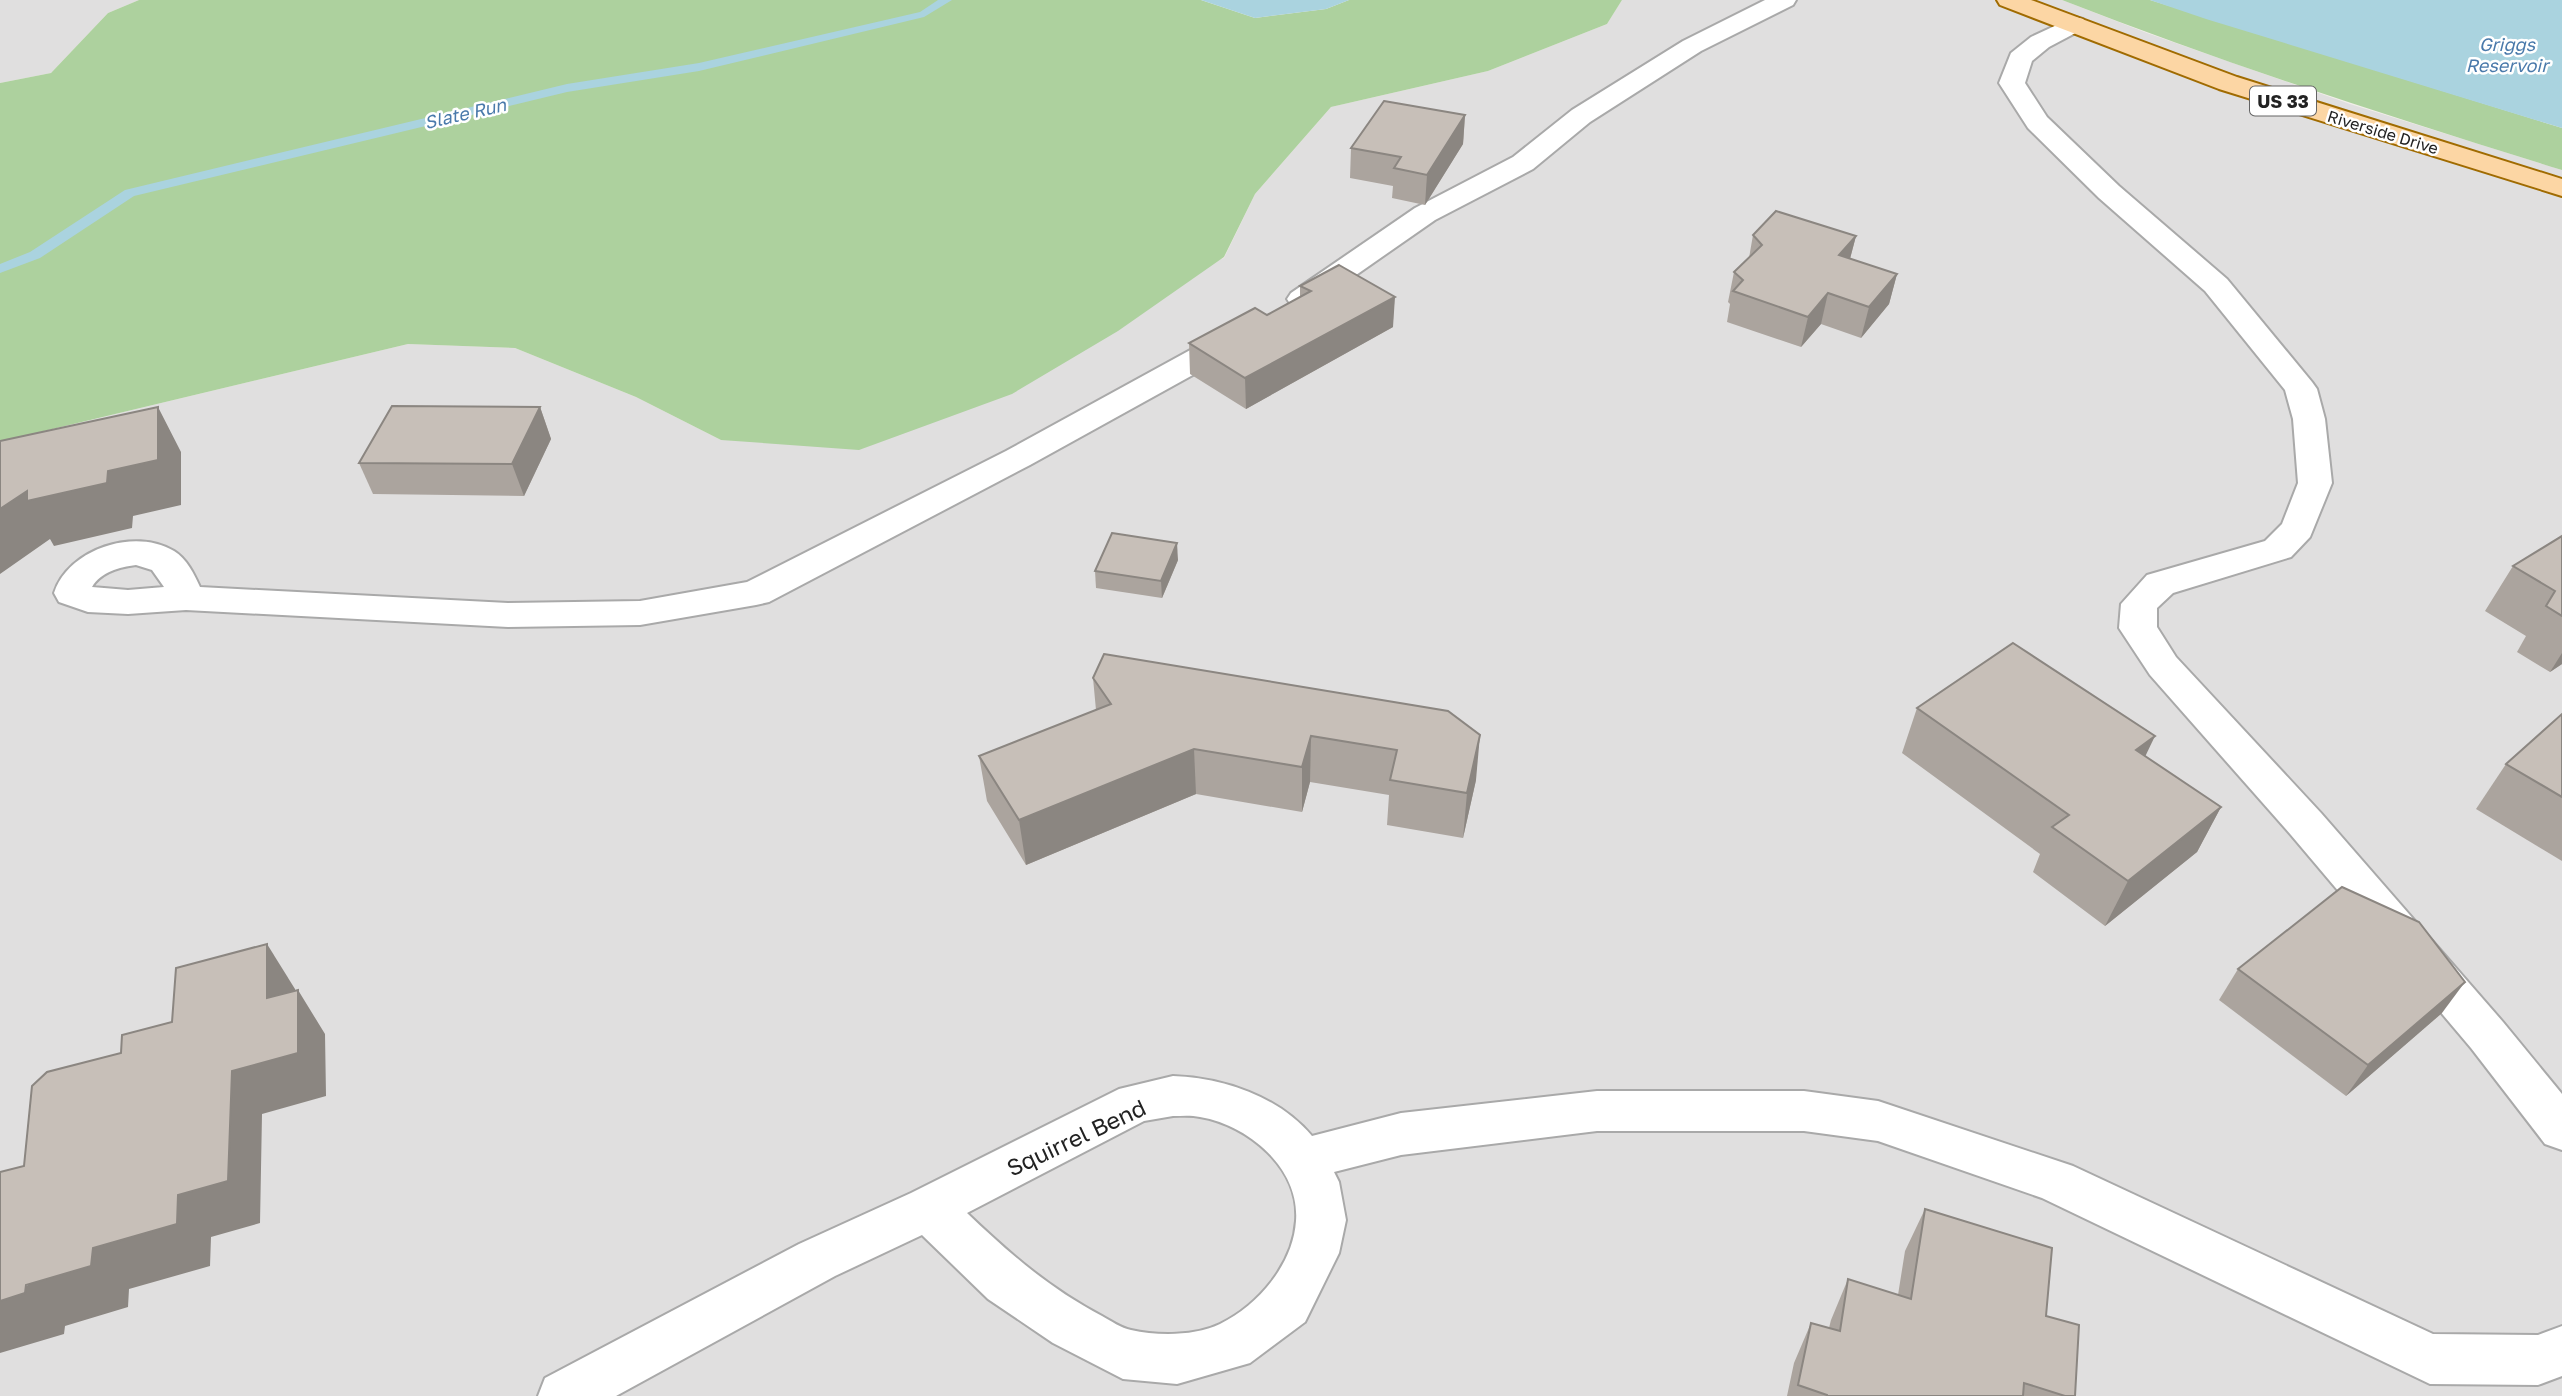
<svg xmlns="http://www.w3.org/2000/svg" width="2562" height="1396" font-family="'Golos Text',sans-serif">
<rect width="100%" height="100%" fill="#f2efe9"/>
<g fill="#e0dfdf">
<polygon points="0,0 139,0 108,13 51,73 0,83"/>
<polygon points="1622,0 2062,0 2147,33 2350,104 2562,170 2562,1396 0,1396 0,446 15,438 408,344 515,348 636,397 721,440 1224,258 1255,194 1331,107 1488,71 1607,24"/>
</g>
<g fill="#add19e">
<polygon points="139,0 1201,0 1255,18 1326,9 1349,0 1622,0 1607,24 1488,71 1331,107 1255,194 1224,257 1118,331 1012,394 859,450 721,440 636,397 515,348 408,344 15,438 0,446 0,83 51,73 108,13"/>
<path d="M2062 0H2150L2562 128V170C2393 118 2226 64 2062 0Z"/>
</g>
<g fill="#aad3df">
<polygon points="1201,0 1349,0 1326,9 1255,18"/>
<polygon points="2150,0 2562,0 2562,128 2206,19"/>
</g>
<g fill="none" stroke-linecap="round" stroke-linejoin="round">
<polygon fill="#aad3df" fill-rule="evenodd" points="938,0 952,0 924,17 699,71 567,92 134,196 40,258 0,273 0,264 30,252 125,190 567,84 699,63 920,12"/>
<defs>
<g id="minor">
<polygon points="1765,0 1796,0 1793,5 1701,51 1590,122 1533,169 1435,220 1313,305 1302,308 1291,305 1287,299 1291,293 1415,208 1513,157 1572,110 1683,41"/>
<polygon points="2074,17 2083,19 2086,24 2083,29 2049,47 2032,61 2025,83 2047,117 2119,186 2227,279 2312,382 2317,389 2325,419 2332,483 2310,537 2291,557 2173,593 2157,608 2157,627 2176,657 2321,813 2503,1022 2562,1094 2562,1150 2545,1144 2471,1048 2291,835 2150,675 2119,628 2121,604 2147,575 2265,541 2282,524 2298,483 2293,419 2285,390 2205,291 2099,198 2028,128 1999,83 2011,53 2031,37"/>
<path d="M1236 329 1247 331 1252 338 1247 345 1030 465 769 602 756 605 640 625 508 627 186 610 128 614 88 612 59 602 54 593C68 549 135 527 174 551 187 559 194 574 200 587L508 603 640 601 747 582 1006 451 1225 331ZM136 565 152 570 164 587 128 590 92 587C101 572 119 567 136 565Z"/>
<path d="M1173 1076C1224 1078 1278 1096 1312 1136L1401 1113 1597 1091H1804L1878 1101 2073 1166 2433 1334 2538 1335 2562 1326V1376L2538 1385 2430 1384 2042 1198 1878 1141 1804 1131H1597L1401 1155 1334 1172 1339 1182 1346 1220 1339 1253 1305 1322 1250 1363 1177 1384 1123 1379 1053 1343 988 1299 922 1235 835 1276 616 1396H538L545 1378 799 1244 911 1193 1119 1089ZM1173 1116C1182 1116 1191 1115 1200 1117 1248 1125 1300 1168 1296 1221 1293 1265 1258 1305 1220 1324 1195 1336 1158 1336 1131 1330 1121 1328 1111 1321 1102 1316 1049 1288 1010 1254 967 1213L1144 1121Z"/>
</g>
<polygon id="major" points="1997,0 2031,0 2237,77 2562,179 2562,196 2219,89 2000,5"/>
</defs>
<use href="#minor" stroke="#a9a9a9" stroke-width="4"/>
<use href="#major" stroke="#a06b00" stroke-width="4"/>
<use href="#minor" fill="#fff" fill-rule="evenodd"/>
<use href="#major" fill="#fcd6a4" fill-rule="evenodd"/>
</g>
<g fill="#aba49e">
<polygon points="1465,115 1463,144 1425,205 1392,198 1393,186 1350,178 1351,148"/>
<polygon points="1753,235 1856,236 1850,259 1897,274 1889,304 1861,338 1821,324 1801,347 1727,322 1730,304 1728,302 1734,272 1749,258"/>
<polygon points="1300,286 1393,327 1246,409 1190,374 1189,343 1267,315 1300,297"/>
<polygon points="540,407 551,439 524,496 373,494 359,463"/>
<polygon points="2562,536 2562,664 2550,672 2517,652 2526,636 2485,611 2513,566"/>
<polygon points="1178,560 1162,598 1096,588 1095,571"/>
<polygon points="1093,678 1448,711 1476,780 1463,838 1387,825 1389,795 1310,782 1302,812 1196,794 1026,865 987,801 979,756 1096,710"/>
<polygon points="1917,708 2145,757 2221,807 2197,852 2105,926 2033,872 2040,854 1902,753"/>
<polygon points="2562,714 2562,861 2476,809 2506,764"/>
<polygon points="2238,969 2442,1013 2346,1096 2219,1000"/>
<polygon points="1925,1209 2046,1316 2075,1396 1787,1396 1794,1363 1811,1323 1829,1328 1831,1320 1848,1279 1898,1295 1905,1251"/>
</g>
<g fill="#8b8681">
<polygon points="1465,115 1463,144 1425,205 1427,175"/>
<polygon points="1856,236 1848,266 1839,255"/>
<polygon points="1897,274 1889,304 1861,338 1869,307"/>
<polygon points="1828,293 1821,324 1801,347 1808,317"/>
<polygon points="1395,297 1393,327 1246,409 1245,378"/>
<polygon points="158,407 181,452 181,505 133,516 132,528 54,546 50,539 0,574 0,509 27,491 108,471"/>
<polygon points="540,407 551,439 524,496 512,464"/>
<polygon points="1177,543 1178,560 1162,598 1161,581"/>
<polygon points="2562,653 2562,664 2550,672"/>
<polygon points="1480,735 1476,780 1463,838 1467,793"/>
<polygon points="1311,736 1310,782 1302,812 1302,767"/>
<polygon points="2155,736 2133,782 2136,750"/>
<polygon points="1194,749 1196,794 1026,865 1019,820"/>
<polygon points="2221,807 2197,852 2105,926 2128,881"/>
<polygon points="267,944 295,989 295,1043 267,998"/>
<polygon points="2465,982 2442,1013 2346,1096 2368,1065"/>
<polygon points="298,990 325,1034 326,1096 262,1114 260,1223 211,1237 210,1266 129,1289 128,1307 65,1326 64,1334 0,1353 0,1301 93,1248 178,1195 232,1071"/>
</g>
<g fill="#c7bfb8" stroke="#8b8681" stroke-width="2">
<polygon points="1384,101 1465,115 1427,175 1394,168 1401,157 1351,148"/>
<polygon points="1776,211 1856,236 1839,255 1897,274 1869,307 1828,293 1808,317 1733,291 1743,280 1734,272 1762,245 1753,235"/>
<polygon points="1339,265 1395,297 1245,378 1189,343 1255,308 1267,315 1311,291 1300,286"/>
<polygon points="392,406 540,407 512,464 359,463"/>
<polygon points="158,407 158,460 108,471 107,483 27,501 27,491 0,509 0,441"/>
<polygon points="1112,533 1177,543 1161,581 1095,571"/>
<polygon points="2562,536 2562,616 2546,606 2555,591 2513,566"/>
<polygon points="2013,643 2155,736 2136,750 2221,807 2128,881 2052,827 2069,815 1917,708"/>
<polygon points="1104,654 1448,711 1480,735 1467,793 1390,780 1397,750 1311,736 1302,767 1194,749 1019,820 979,756 1111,704 1093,678"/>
<polygon points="2562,714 2562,797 2506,764"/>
<polygon points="2342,887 2419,922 2465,982 2368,1065 2238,969"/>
<polygon points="267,944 267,998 298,990 298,1053 232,1071 228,1181 178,1195 177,1224 93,1248 91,1266 26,1285 25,1293 0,1301 0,1172 24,1166 32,1086 47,1072 121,1053 122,1035 172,1022 176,968"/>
<polygon points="1925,1209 2052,1248 2046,1316 2079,1325 2075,1396 2065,1396 2024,1383 2023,1396 1827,1396 1827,1395 1798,1385 1811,1323 1840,1331 1848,1279 1911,1299"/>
</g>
<g text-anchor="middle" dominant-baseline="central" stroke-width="5" stroke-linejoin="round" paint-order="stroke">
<g font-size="16" fill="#222" stroke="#fff">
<text transform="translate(2383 132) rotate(17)">Riverside Drive</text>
</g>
<g font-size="18" font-style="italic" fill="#4a7aab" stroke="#fff">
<text x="2507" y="44">Griggs<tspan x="2507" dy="21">Reservoir</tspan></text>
<text transform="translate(465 113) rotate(-13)">Slate Run</text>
</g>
<rect fill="#fff" stroke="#646464" stroke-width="2" x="2250" y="86.5" width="66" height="29" rx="5"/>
<g font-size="18" font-weight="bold" fill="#222">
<text x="2283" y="101">US 33</text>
</g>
<g font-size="23" fill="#222" stroke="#fff">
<text transform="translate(1076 1137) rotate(-25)">Squirrel Bend</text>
</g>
</g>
</svg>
